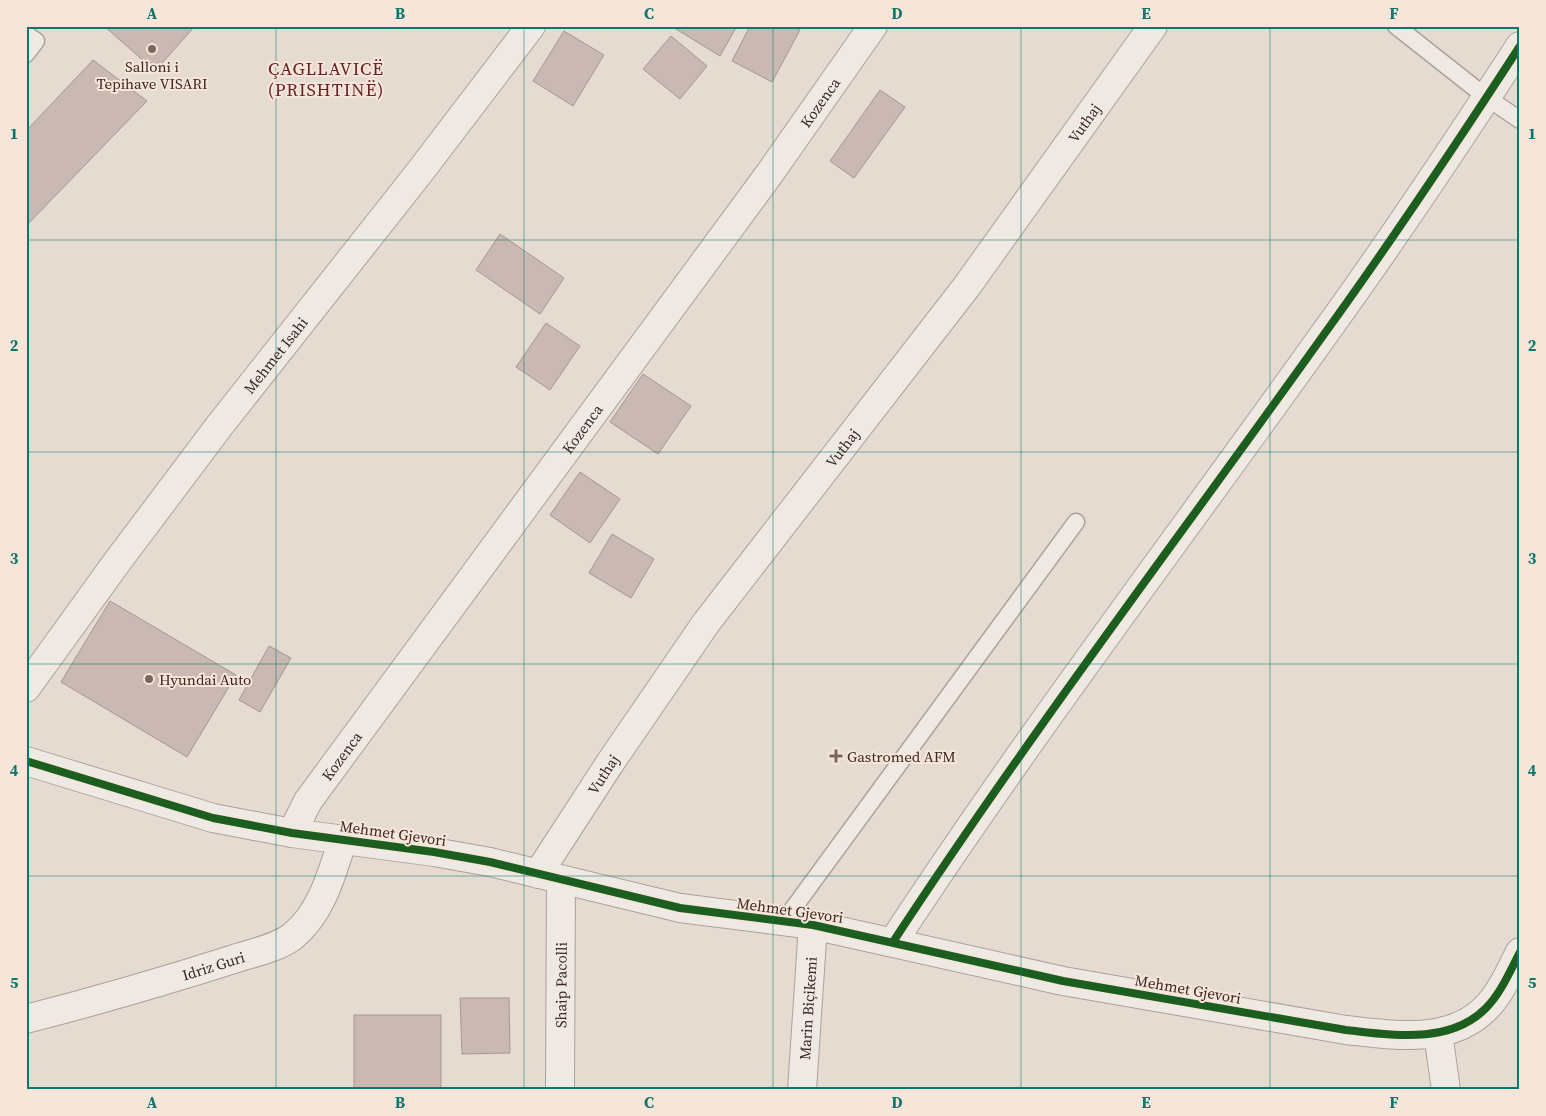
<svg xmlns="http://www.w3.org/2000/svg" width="1546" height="1116" font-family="'Source Serif 4',serif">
<rect width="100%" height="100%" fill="#e6dbd1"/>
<g fill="#cab9b2" stroke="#a79690">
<polygon points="104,26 195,26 155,71"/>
<polygon points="671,26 737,26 720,56"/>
<polygon points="750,26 792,26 800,30 772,82 732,61"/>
<polygon points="564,31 604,55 573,106 533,81"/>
<polygon points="671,36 707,66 680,99 643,69"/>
<polygon points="93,60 147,101 26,226 26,131"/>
<polygon points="880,90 905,107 854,178 830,161"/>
<polygon points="500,234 564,278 540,314 476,270"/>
<polygon points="546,323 580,346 550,390 516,367"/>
<polygon points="643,374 691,406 658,454 610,422"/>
<polygon points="580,472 620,499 590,543 550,515"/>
<polygon points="612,534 654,559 631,598 589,573"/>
<polygon points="110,601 236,675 187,757 61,682"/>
<polygon points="269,646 291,658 260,712 239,700"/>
<polygon points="460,998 509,998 510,1053 462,1054"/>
<rect x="354" y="1015" width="87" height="75"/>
</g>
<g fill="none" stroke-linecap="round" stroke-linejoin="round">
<defs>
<g id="service">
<polyline points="1396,26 1486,97 1520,120"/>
<polyline points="26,34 36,41 26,54"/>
<polyline points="784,921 1076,522"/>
</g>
<g id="minor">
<path id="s1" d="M26 688 117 562 220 425 419 173 531 26"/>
<path d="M26 761 213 818 292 833 434 852 490 862 680 908 813 925 1063 981 1346 1030C1392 1035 1450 1045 1486 1008 1501 993 1510 971 1520 952"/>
<path id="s2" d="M292 833 308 801 770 173 873 26"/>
<path id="s3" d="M538 874 610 763 706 623 967 286 1153 26"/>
<path d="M893 942C1030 733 1181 535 1325 333 1393 239 1457 143 1520 46"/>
<path id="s4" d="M26 1019C96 1001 165 981 234 959 252 953 278 948 293 936 322 912 332 873 343 839"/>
<polyline points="1438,1033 1446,1090"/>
<path id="s5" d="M560 1090 561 880"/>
<path id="s6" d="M802 1090 813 925"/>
</g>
</defs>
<use href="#service" stroke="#aca19a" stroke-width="19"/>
<use href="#minor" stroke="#aca19a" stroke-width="30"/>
<use href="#service" stroke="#eee9e3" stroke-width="16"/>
<use href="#minor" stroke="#eee9e3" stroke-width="28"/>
<defs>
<g id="cycleway">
<path d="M26 761 213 818 292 833 434 852 490 862 680 908 813 925 1063 981 1346 1030C1392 1035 1450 1045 1486 1008 1501 993 1510 971 1520 952"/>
<path d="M893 942C1030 733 1181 535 1325 333 1393 239 1457 143 1520 46"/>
</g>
</defs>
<use href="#cycleway" stroke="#f6e6d9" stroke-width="11"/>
<use href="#cycleway" stroke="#1b5e20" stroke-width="8"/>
</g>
<path fill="none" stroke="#0f766e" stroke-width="1" stroke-opacity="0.55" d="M276 26V1090M524 26V1090M773 26V1090M1021 26V1090M1270 26V1090M26 240H1520M26 452H1520M26 664H1520M26 876H1520"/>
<g fill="#78665f" stroke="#f6e6d9" stroke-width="2">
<circle cx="152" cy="49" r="5"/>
<circle cx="149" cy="679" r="5"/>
<path d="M833.5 748.5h5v5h5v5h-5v5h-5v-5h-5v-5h5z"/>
</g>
<g text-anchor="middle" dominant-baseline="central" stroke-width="4" stroke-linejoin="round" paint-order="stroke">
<g font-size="15" fill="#3c2721" stroke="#f6e6d9" text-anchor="start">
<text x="152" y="66" text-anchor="middle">Salloni i<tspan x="152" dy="17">Tepihave VISARI</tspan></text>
<text x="159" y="679">Hyundai Auto</text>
<text x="847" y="756">Gastromed AFM</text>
</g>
<g font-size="15" fill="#3c2721" stroke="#f6e6d9">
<text stroke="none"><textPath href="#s2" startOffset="902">Kozenca</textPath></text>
<text stroke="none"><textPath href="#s3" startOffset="929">Vuthaj</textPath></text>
<text stroke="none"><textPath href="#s1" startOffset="416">Mehmet Isahi</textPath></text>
<text stroke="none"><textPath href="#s2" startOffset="498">Kozenca</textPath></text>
<text stroke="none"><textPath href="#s3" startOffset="524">Vuthaj</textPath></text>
<text stroke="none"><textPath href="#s2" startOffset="92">Kozenca</textPath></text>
<text stroke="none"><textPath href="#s3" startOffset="119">Vuthaj</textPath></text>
<text transform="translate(393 833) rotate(8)">Mehmet Gjevori</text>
<text transform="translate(790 910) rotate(8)">Mehmet Gjevori</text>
<text stroke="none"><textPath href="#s4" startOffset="195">Idriz Guri</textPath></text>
<text stroke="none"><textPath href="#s5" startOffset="105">Shaip Pacolli</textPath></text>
<text transform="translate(1188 989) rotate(10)">Mehmet Gjevori</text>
<text stroke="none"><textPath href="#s6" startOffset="82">Marin Biçikemi</textPath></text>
</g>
<g font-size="18" letter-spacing="1" fill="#682124" stroke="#f6e6d9">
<text x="326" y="68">ÇAGLLAVICË<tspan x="326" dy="21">(PRISHTINË)</tspan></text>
</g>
</g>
<rect width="1546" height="1116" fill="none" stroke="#f6e6d9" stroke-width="55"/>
<rect x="28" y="28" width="1490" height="1060" fill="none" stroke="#0f766e" stroke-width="2"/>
<g font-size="16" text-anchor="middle" font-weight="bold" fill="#0f766e">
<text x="152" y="19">A</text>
<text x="400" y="19">B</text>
<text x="649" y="19">C</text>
<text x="897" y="19">D</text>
<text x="1146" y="19">E</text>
<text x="1394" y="19">F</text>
<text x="14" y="139">1</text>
<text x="1532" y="139">1</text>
<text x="14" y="351">2</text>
<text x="1532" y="351">2</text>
<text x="14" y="564">3</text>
<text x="1532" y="564">3</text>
<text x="14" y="776">4</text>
<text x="1532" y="776">4</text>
<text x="14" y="988">5</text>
<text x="1532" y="988">5</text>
<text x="152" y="1108">A</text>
<text x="400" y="1108">B</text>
<text x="649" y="1108">C</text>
<text x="897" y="1108">D</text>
<text x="1146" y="1108">E</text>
<text x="1394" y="1108">F</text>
</g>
</svg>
